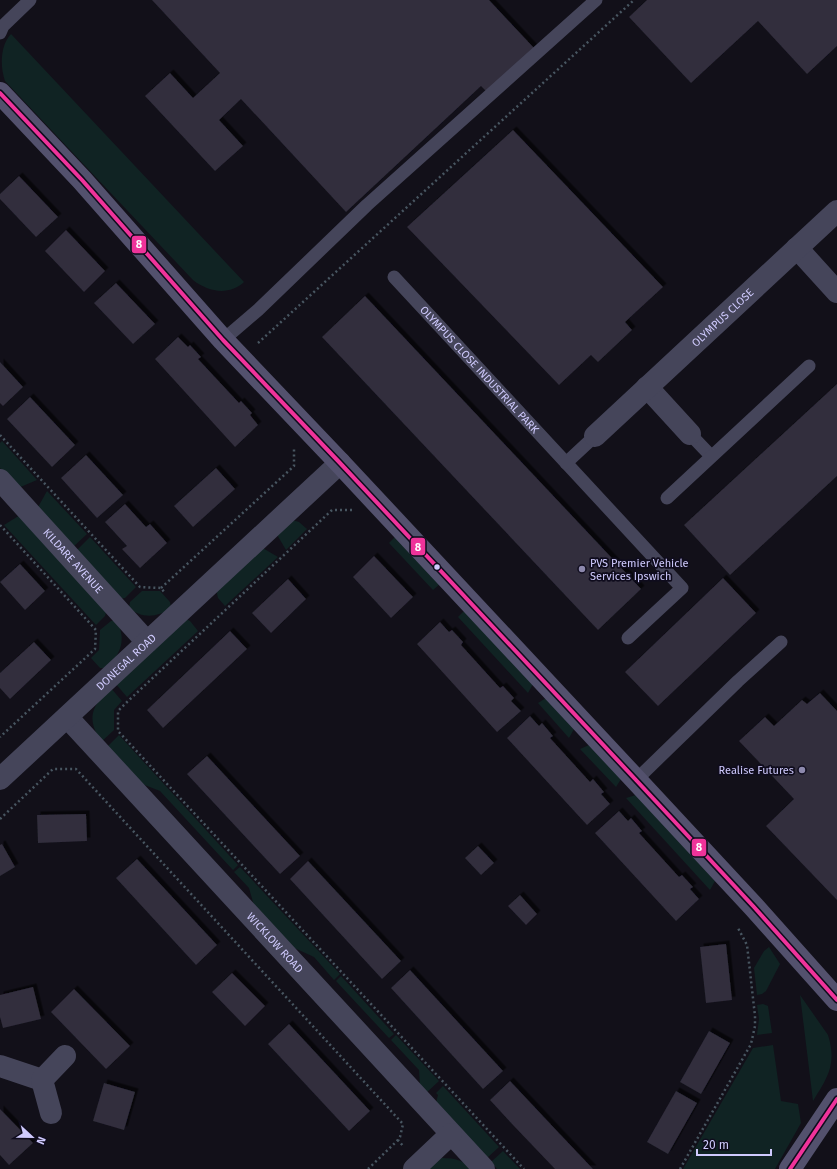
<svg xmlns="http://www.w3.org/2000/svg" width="837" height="1169" font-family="'Fira Sans',sans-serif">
<defs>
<filter id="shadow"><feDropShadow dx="3.5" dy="-3.5" stdDeviation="0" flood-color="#0009"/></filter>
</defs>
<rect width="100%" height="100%" fill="#121019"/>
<g fill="#102323">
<path d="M11 34 244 282C229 296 208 292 193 280L5 81C0 66 0 46 11 34Z"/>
<polygon points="2,441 37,480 18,488 0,468 0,443"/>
<polygon points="47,491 87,534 73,547 37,509"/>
<polygon points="20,515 107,609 105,616 96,625 4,525"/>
<polygon points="292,520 299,522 307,529 286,550 276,533"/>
<polygon points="396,536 441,583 433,590 389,543"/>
<polygon points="90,537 136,587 125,598 119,599 76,551"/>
<polygon points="261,547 278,557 225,606 218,598 216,589"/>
<path d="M142 591H160L170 602 171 609C157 617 142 619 129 608L130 602Z"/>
<polygon points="465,610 533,684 528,693 458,617"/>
<polygon points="184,618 190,621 198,631 127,697 115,683"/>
<path d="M116 620C127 639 121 652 108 668H100L91 658 99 650 100 630 111 621Z"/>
<path d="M110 687 122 701 114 710V730L101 742C86 716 92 708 110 687Z"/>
<polygon points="546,698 574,729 569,738 538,703"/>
<polygon points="119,735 238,865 233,870 160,791 137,782 106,748"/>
<polygon points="589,745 621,779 616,787 580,749"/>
<polygon points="636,795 715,881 710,890 626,798"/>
<polygon points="240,867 340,974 334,980 314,957 290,946 255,909 249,888 234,872"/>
<polygon points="769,947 780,964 766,991 762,994 757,995 754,968 764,951"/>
<polygon points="341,976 394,1034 389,1038 336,981"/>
<path d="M800 995 828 1035C837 1064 828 1077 813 1101Z"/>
<polygon points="763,1004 768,1006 772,1033 757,1035 759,1019 757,1005"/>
<polygon points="396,1035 439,1081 426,1093 420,1086 419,1070 391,1040"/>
<polygon points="773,1045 781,1101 798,1104 801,1123 775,1169 683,1169 753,1048"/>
<polygon points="443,1086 499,1147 487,1158 436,1103 438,1095 436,1093"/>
<polygon points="503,1151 520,1169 497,1169 491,1162"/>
<path d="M442 1158C456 1158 463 1161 473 1169H428L436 1160Z"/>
</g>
<g fill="#302d3c" filter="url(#shadow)">
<polygon points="152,0 489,0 534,48 487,92 481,86 346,212 241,99 219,120 243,146 215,171 145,96 170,73 193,98 220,73"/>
<polygon points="647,0 837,0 837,46 807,74 758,21 691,83 629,17"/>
<polygon points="513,130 663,287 625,322 632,330 598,362 591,355 559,385 407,227"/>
<polygon points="19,176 58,217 36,237 0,199 0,194"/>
<polygon points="66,230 105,271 84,292 45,251"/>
<polygon points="116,283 155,324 133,344 94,303"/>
<polygon points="365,296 641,589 598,630 322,337"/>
<polygon points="178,337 188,347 190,345 201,357 198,359 239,403 241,401 252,413 250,415 258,425 235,447 155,359"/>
<polygon points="0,362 23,387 3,406 0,403"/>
<polygon points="837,384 837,476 730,575 684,525"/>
<polygon points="30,397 75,445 52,467 7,419"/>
<polygon points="86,455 123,495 97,518 61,478"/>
<polygon points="216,468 235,489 193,527 174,506"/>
<polygon points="125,504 146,527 150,524 167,543 140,568 122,549 127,546 105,522"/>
<polygon points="374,556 413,597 391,618 353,577"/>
<polygon points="20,564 45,591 25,610 0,582"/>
<polygon points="723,578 756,613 658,706 625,672"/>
<polygon points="288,579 306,599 271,633 252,613"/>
<polygon points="440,622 449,632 452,630 463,642 461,645 500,688 503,686 514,698 511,701 521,711 497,732 417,644"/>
<polygon points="230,631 247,649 163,728 147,710"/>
<polygon points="34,642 51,660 10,699 0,688 0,673"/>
<polygon points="820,693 837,711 837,900 766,826 794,799 739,741 765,717 774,726 802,700 807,704"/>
<polygon points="530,716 539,726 542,723 553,736 550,738 590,782 593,779 604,792 601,794 610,804 587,825 507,738"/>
<polygon points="207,756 300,856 280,874 187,774"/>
<polygon points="619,811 628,821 631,818 642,831 639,833 679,877 682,875 693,887 690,889 699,899 676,921 595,833"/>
<polygon points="86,814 87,841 38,843 37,815"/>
<polygon points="2,844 15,867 0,876 0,845"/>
<polygon points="478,846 494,863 481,875 465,858"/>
<polygon points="137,859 217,945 196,965 116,878"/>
<polygon points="308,861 401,961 382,979 290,879"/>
<polygon points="520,895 537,914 526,925 508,906"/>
<polygon points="726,944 732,1000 706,1003 700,947"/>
<polygon points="410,970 503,1071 483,1089 391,988"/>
<polygon points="232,973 265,1006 245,1026 212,992"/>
<polygon points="33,987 41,1019 3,1028 0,1017 0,995"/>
<polygon points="74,989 130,1046 106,1069 51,1012"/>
<polygon points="289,1024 370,1111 349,1131 268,1044"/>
<polygon points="709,1031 730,1043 701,1094 680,1082"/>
<polygon points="510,1081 557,1131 593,1169 555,1169 513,1125 490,1100"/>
<polygon points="104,1083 135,1092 124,1130 93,1121"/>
<polygon points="676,1091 697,1103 668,1154 647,1142"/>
<polygon points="0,1109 33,1143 9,1165 0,1155"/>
</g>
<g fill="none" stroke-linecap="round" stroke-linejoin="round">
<g stroke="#485661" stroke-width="2.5" stroke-dasharray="2 3" stroke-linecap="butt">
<polyline points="258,343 634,0"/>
<polyline points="0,435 140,587 161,588 165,593"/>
<polyline points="352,510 332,510 203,631 127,702 118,711 118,731 524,1169"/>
<polyline points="0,525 96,630 95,649 0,737"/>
<polyline points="161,588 294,466 294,449"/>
<polyline points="0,819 53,769 76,769 403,1124 400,1137 398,1140 404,1147"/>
<polyline points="368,1169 398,1140"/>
<polyline points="680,1169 751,1044 755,1026 755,1016 747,945 738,928"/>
</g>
<g stroke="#45455a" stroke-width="13">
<polyline points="0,33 3,26 30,0"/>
<path id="s1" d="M394 277 682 588 628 638"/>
<polyline points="223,340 258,310 367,205 596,0"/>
<polyline points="690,434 711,456"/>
<polyline points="566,463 595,436"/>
<polyline points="667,498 809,366"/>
<polyline points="636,780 738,681 781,642"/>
</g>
<g stroke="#45455a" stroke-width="22">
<polyline points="797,248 837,292"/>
<polyline points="647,387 690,434"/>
<path id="s2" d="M595 436 837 211"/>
<path id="s3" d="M0 480 147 642"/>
<path id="s4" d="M67 717 484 1169"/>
<path id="s5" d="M0 779 340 463"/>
<polyline points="0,1066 42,1080"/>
<polyline points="51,1113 42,1080 65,1056"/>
<polyline points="414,1169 451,1134"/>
</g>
<g stroke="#53516d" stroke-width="22">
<polyline points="0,93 82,180 223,340 340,463 636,780 754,907 837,1000"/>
<polyline points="790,1169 837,1099"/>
</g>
<defs>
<g id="bus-1">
<polyline points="0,93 82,180 223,340 340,463 636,780 754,907 837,1000"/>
<polyline points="790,1169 837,1099"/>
</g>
</defs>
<use href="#bus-1" stroke="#0f0c1d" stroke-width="7"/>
<use href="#bus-1" stroke="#ef339a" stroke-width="4"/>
</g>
<circle fill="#cfcafd" stroke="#0f0c1d" stroke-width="1.5" cx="437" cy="567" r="3.5"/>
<g fill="#8d89ad" stroke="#0f0c1d" stroke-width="1.5">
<circle cx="582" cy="569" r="4"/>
<circle cx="802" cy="770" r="4"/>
</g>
<g text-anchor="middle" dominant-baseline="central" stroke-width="3.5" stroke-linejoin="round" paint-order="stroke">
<g font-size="11" fill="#cfcafd" stroke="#0f0c1d">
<text stroke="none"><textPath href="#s2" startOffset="174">OLYMPUS CLOSE</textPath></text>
<text stroke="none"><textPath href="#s1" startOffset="126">OLYMPUS CLOSE INDUSTRIAL PARK</textPath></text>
<text stroke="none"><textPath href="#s3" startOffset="109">KILDARE AVENUE</textPath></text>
<text stroke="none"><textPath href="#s5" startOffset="172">DONEGAL ROAD</textPath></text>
<text stroke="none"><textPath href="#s4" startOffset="307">WICKLOW ROAD</textPath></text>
</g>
<g font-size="11" fill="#cfcafd" stroke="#0f0c1d" text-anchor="start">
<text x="590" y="563">PVS Premier Vehicle<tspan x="590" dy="13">Services Ipswich</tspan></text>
<text x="794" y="770" text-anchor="end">Realise Futures</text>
</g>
</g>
<g stroke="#0f0c1d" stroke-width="1.5">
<rect x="131" y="235" width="16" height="19" rx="4" fill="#ef339a"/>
<rect x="410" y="537" width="16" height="19" rx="4" fill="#ef339a"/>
<rect x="691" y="838" width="16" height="19" rx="4" fill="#ef339a"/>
</g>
<g font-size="11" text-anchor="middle" font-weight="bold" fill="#fff">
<text x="139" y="248">8</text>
<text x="418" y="551">8</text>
<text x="699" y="851">8</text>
</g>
<g transform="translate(32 1137) rotate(112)" stroke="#0f0c1d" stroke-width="3" paint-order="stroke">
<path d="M0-3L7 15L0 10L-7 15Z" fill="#cfcafd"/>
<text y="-6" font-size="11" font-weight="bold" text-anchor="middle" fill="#cfcafd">N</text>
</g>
<path d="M697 1149v6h74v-6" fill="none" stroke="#cfcafd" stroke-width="2"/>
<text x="703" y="1149" font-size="12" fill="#cfcafd" stroke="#0f0c1d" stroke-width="3" paint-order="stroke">20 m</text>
</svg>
